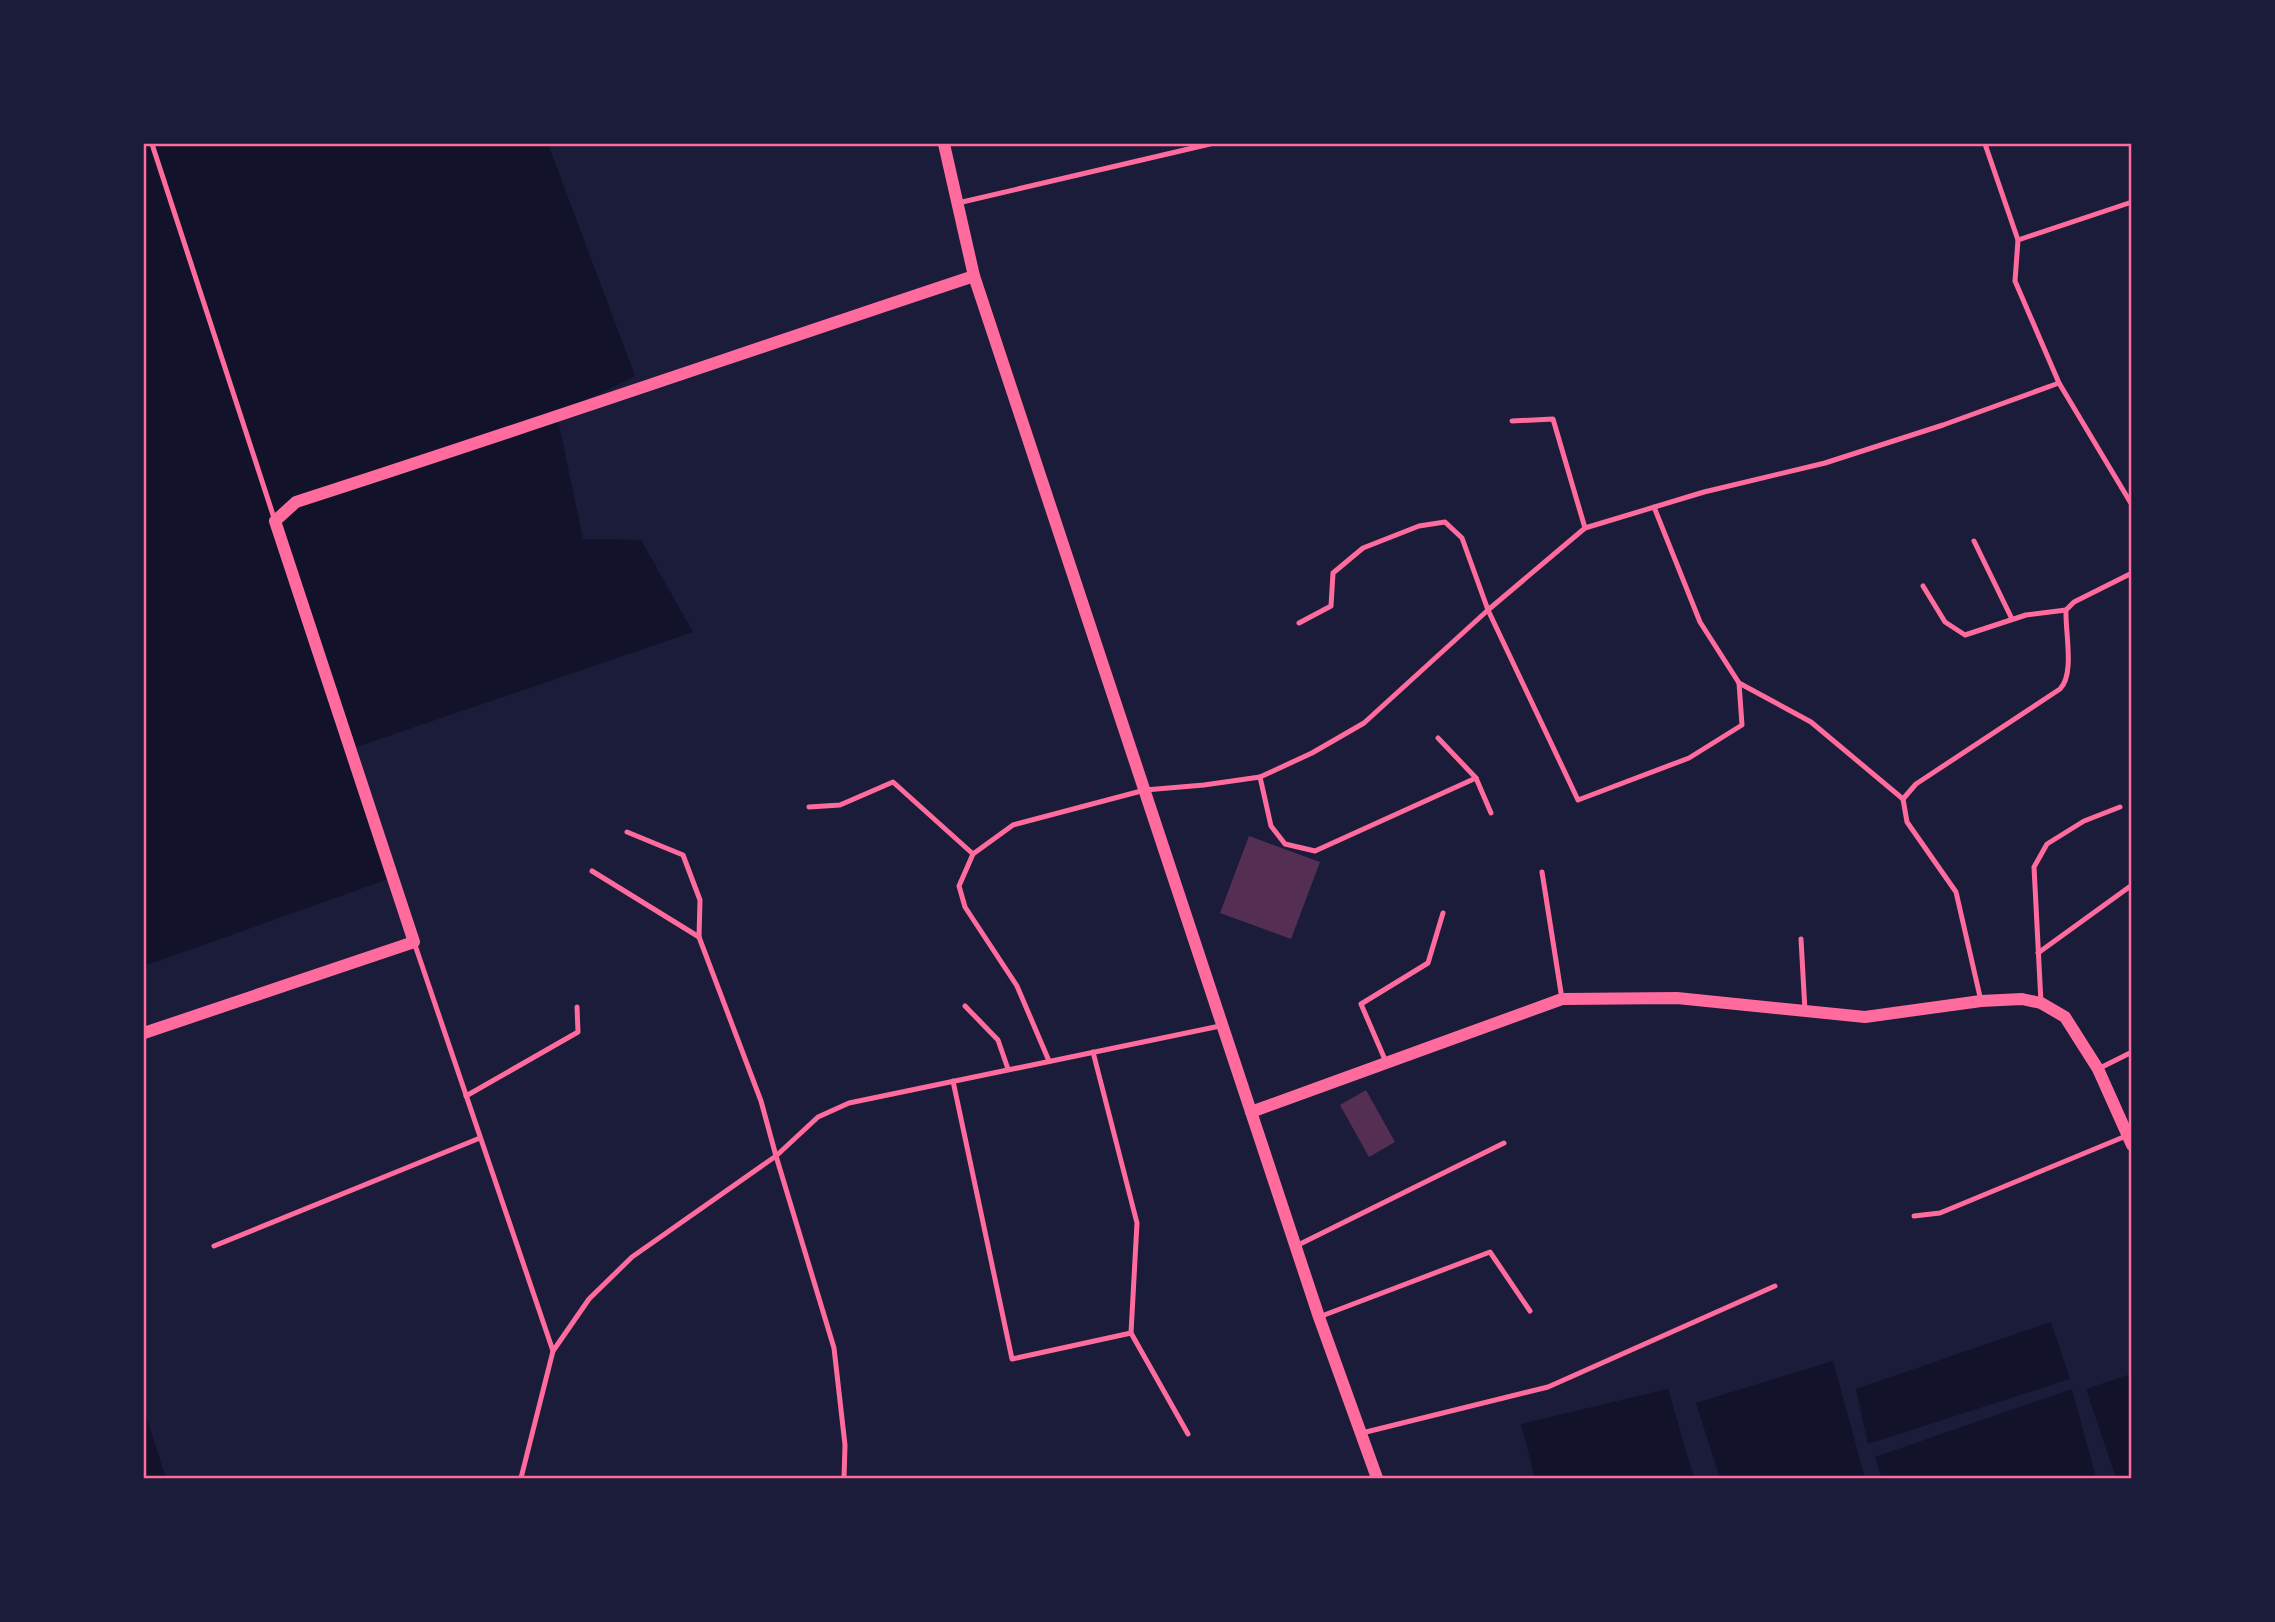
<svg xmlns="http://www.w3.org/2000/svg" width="2275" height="1622" font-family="'Space Grotesk',sans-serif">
<rect width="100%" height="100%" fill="#1b1b3a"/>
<g fill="#12122b">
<polygon points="144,144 548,144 635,376 557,415 583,539 641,540 693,632 356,747 394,877 144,966"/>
<polygon points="2051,1322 2070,1379 1868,1444 1856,1389"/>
<polygon points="1833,1361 1865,1478 1720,1478 1696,1403"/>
<polygon points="2131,1374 2131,1478 2116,1478 2086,1389"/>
<polygon points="1668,1389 1694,1478 1535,1478 1521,1424"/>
<polygon points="2072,1389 2096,1478 1882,1478 1875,1457"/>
<polygon points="144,1410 166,1478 144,1478"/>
</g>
<g fill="#542f53">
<polygon points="1249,836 1320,862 1291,939 1220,913"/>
<polygon points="1366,1090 1395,1142 1369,1157 1340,1105"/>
</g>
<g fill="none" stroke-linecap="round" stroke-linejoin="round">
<g stroke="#ff6b9d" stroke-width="5">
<polyline points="152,144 275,521"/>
<polyline points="1985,144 2018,240 2015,281 2059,383 2132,505"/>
<polyline points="958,203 1210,144"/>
<polyline points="2018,240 2132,202"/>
<polyline points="1512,421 1553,419 1585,528"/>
<polyline points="1654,507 1700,622 1739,683 1811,722 1903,799"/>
<polyline points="1974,541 2012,619"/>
<polyline points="1923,586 1945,622 1965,635 2026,615 2066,610"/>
<polyline points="1299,623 1331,606 1333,573 1363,548 1419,526 1445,522 1462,538 1488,610 1578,800 1689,758 1742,725 1739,683"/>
<polyline points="1438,738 1476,778 1491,813"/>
<polyline points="1260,777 1271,826 1285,844 1315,851 1476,778"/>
<polyline points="809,807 840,805 893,782 973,854"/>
<polyline points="627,832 683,855 700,900 699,937 761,1101 776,1156 834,1348 845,1445 844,1478"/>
<polyline points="592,871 699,937"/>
<polyline points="1542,872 1562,999"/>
<polyline points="1801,939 1805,1011"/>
<polyline points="414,942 553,1351"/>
<polyline points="2038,953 2132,885"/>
<path d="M1981 1001 1956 892 1907 822 1903 799 1916 784 2060 689C2075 674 2065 632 2066 610L2074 602 2132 573"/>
<polyline points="2041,1003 2034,867 2047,844 2084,821 2120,807"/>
<polyline points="965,1006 998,1040 1008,1069"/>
<polyline points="1049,1061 1017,986 965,907 959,886 973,854 1013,825 1145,790 1204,785 1260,777 1312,753 1364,723 1488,610 1585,528 1704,492 1825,463 1943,425 2059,383"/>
<polyline points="1386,1062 1361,1004 1428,963 1443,913"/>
<polyline points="2098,1069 2132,1052"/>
<polyline points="953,1081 1012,1359 1131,1333 1137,1223 1093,1052"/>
<polyline points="466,1096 578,1032 577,1007"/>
<polyline points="1914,1216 1940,1213 2126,1136"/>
<polyline points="214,1246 480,1138"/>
<polyline points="1296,1246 1504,1143"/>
<polyline points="1319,1317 1490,1252 1530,1311"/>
<polyline points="1131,1333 1188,1434"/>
<polyline points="1362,1433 1548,1387 1775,1286"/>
<polyline points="521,1478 553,1351 589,1299 632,1257 776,1156 818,1117 849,1103 1220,1026"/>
</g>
<g stroke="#ff6b9d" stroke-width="12">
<polyline points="944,144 974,276 1319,1317 1377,1478"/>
<path d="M144 1033 414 942 275 521 296 502C523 429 748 351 974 276"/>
<polyline points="1251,1112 1562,999 1677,998 1865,1017 1981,1001 2022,999 2041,1003 2065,1017 2098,1069 2132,1145"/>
</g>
</g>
<rect width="2275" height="1622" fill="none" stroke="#1b1b3a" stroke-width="290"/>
<rect x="145" y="145" width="1985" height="1332" fill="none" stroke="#ff6b9d" stroke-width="2.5"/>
</svg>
